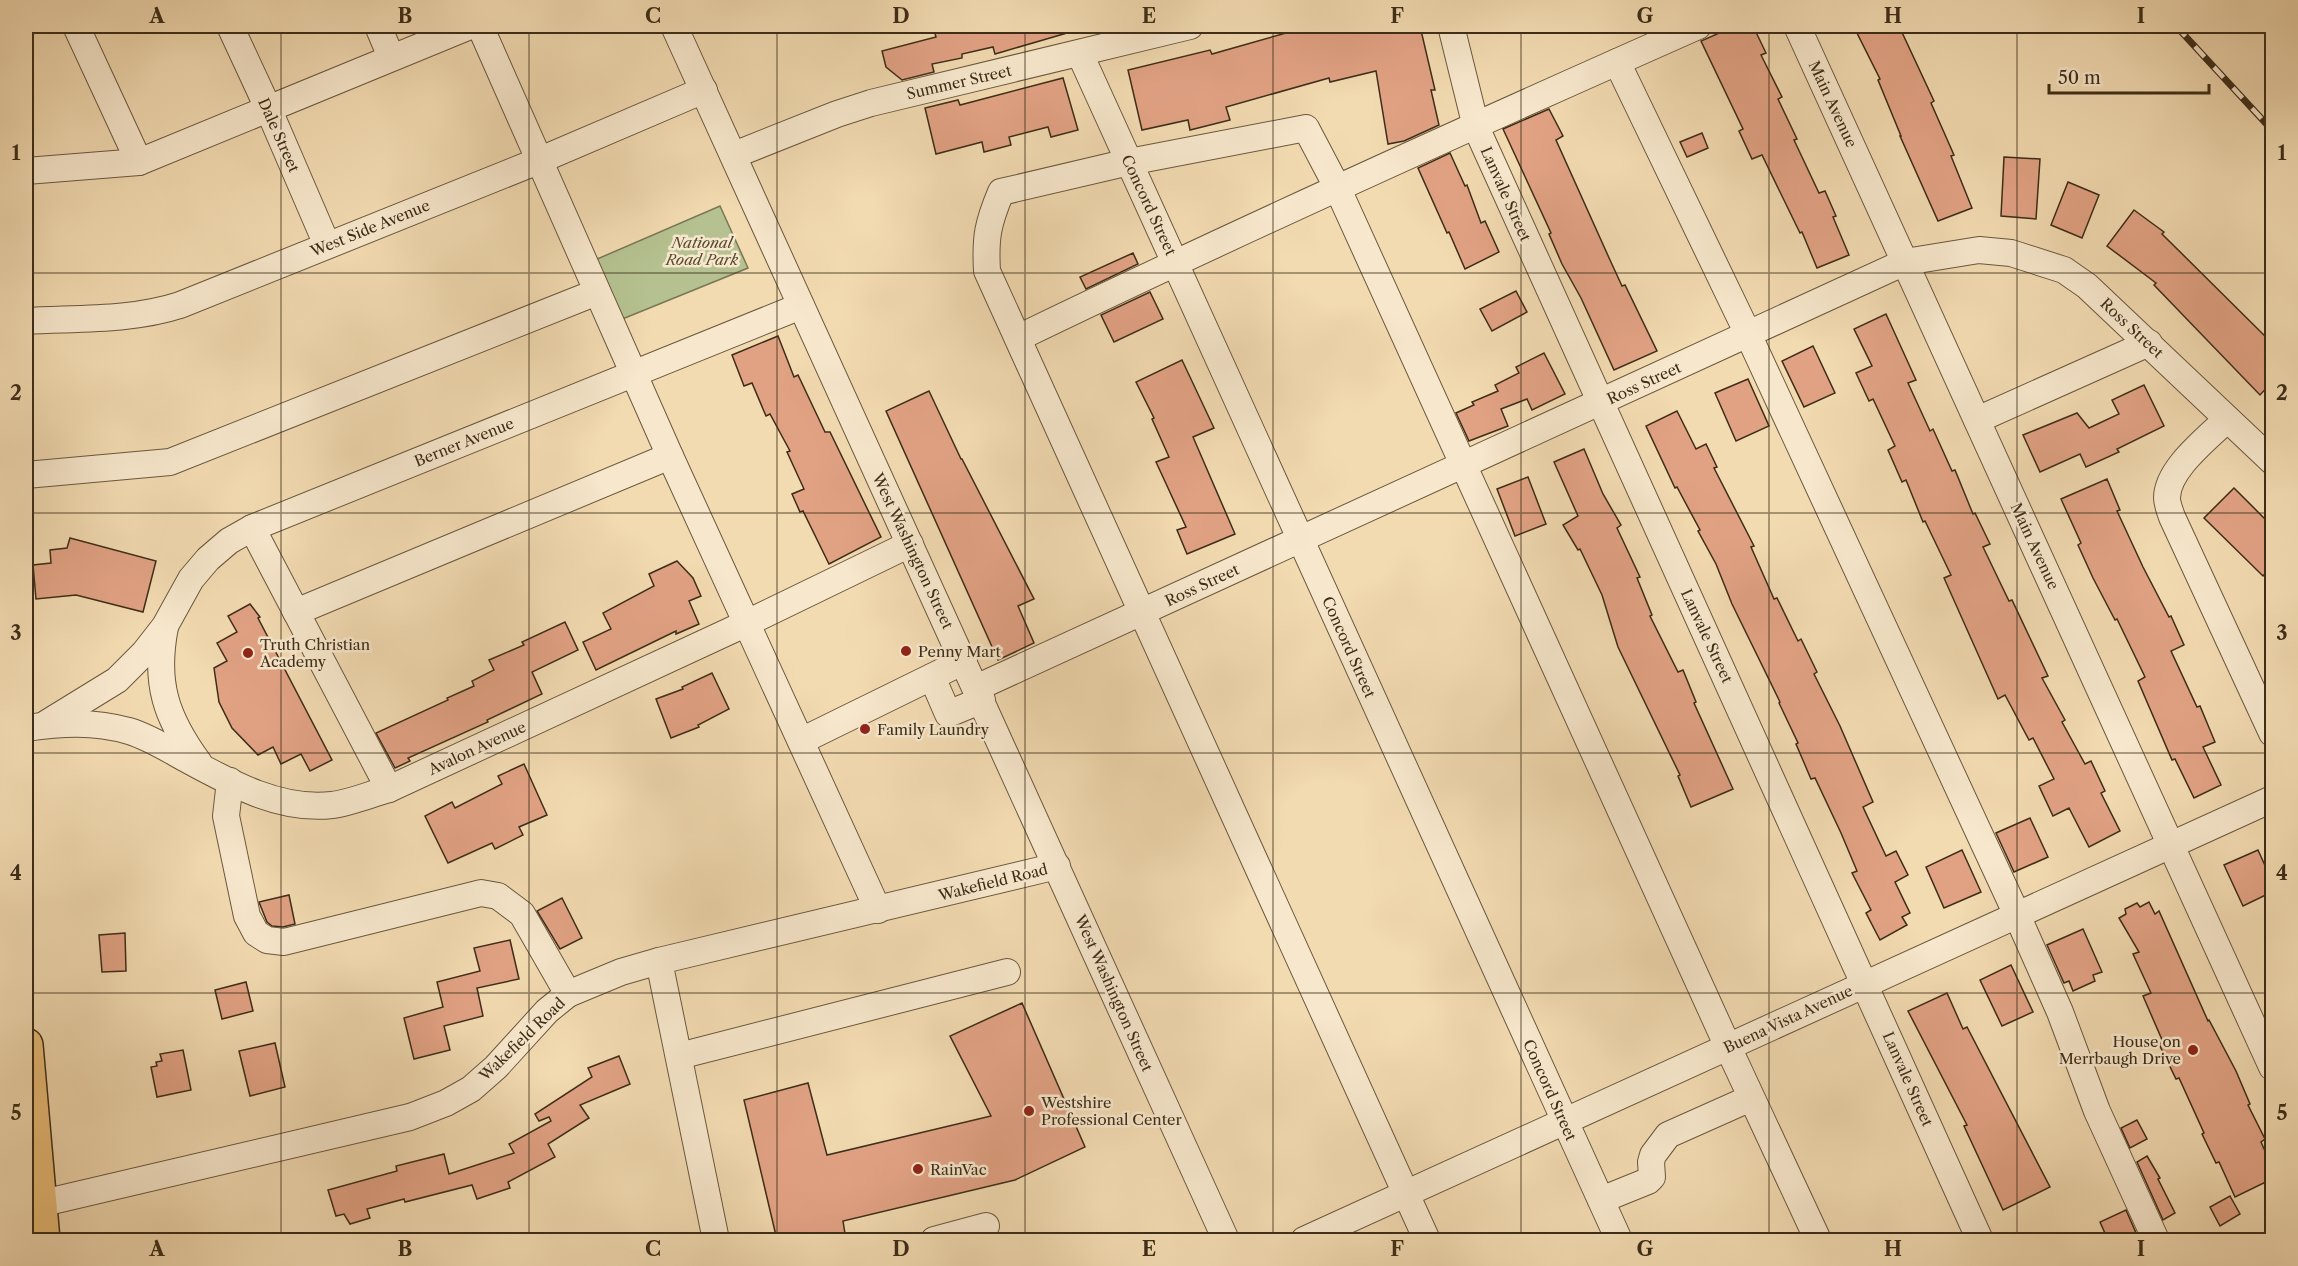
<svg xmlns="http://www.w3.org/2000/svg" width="2298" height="1266" font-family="'Libre Caslon Text',serif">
<rect width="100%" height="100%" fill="#f2dab1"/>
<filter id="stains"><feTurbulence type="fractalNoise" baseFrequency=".00333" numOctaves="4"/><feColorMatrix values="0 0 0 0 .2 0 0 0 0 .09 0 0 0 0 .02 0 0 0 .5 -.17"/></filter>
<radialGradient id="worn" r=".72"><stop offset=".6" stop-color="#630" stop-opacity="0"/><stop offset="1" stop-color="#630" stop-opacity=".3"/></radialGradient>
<polygon fill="#b5c190" stroke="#797754" stroke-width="1.5" points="720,206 748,268 615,322 588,263"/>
<g fill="#e1a284" stroke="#3d2d18" stroke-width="1.5">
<polygon points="933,26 1073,26 1074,31 995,54 993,47 962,54 962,58 932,64 934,72 902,80 886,67 882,51 936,37"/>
<polygon points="1335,26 1420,26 1435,90 1431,90 1439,125 1404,141 1388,144 1376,71 1330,82 1329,78 1226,107 1230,120 1190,130 1188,120 1142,130 1128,70 1210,50 1212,54 1307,27 1308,32"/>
<polygon points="1735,26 1753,26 1766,53 1761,55 1782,97 1778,99 1797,139 1794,140 1819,193 1825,191 1836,216 1833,217 1849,255 1817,268 1802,232 1800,233 1762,155 1752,159 1739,131 1743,129 1701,41"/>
<polygon points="1867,26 1899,26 1934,101 1931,103 1954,155 1951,156 1972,208 1938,221 1900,136 1901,136 1878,80 1880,79 1856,31"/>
<polygon points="1063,78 1078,130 1051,137 1048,127 1009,137 1011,145 984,152 982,142 936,154 925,108 958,100 960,105"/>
<polygon points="1549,109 1563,136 1556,140 1610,260 1622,286 1625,285 1657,351 1614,370 1581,298 1562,264 1549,234 1551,233 1503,129"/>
<polygon points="1702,133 1708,148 1687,157 1680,142"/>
<polygon points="1450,153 1465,186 1467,185 1481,223 1485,221 1499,252 1465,269 1449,232 1447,233 1418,168"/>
<polygon points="2004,157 2040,159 2036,219 2001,216"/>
<polygon points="2068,182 2099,195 2082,238 2051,225"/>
<polygon points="2134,210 2164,232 2162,234 2272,343 2272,382 2260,395 2154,285 2156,283 2107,246"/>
<polygon points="1133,253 1138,264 1086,289 1080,277"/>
<polygon points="1516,291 1527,312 1492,331 1480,309"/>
<polygon points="1150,292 1163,319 1114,342 1101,315"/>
<polygon points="1886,314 1916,380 1908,383 1930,431 1933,429 1952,471 1955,470 1973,514 1975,513 1990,544 1983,547 2009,601 2012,600 2048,676 2042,678 2065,720 2062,722 2085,764 2091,761 2105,791 2101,793 2120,831 2089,847 2069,808 2053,816 2039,786 2054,779 2033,738 2029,740 2005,695 1998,699 1944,578 1951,575 1925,521 1923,522 1906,480 1902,482 1888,450 1895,446 1873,399 1869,401 1856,373 1872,366 1854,329"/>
<polygon points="778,336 794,377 798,375 825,432 830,432 881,537 829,564 803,511 800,512 792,494 804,489 787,452 790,451 770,414 766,416 752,383 744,386 732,355"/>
<polygon points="1813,346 1835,393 1804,407 1782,361"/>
<polygon points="1544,353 1565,394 1532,410 1527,399 1501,409 1508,426 1469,441 1456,413 1474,405 1472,402 1498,391 1495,385 1519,373 1516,367"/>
<polygon points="1182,360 1214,428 1193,437 1235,534 1187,554 1177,530 1186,527 1156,462 1169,457 1152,419 1154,418 1136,382"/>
<polygon points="1748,379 1769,426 1736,441 1715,393"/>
<polygon points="2144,385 2164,426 2117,449 2119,452 2086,467 2080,454 2040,472 2023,435 2077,413 2089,428 2119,414 2112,400"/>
<polygon points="929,391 961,459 962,459 1034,599 1018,606 1034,643 998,660 886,411"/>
<polygon points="1677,411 1696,449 1706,444 1717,467 1714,468 1754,546 1751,547 1774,599 1777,598 1798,641 1801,639 1817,672 1814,674 1840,726 1873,802 1863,807 1886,856 1896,851 1908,875 1895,882 1910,913 1902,917 1907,925 1880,940 1866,913 1871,910 1852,873 1857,871 1841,833 1815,778 1811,779 1796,744 1798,743 1779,703 1780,702 1732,604 1716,564 1698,531 1700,530 1677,487 1675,488 1646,426"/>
<polygon points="1584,449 1603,494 1621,525 1617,528 1640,577 1637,578 1652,615 1650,616 1678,672 1683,670 1696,702 1694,703 1733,789 1691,807 1678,776 1680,775 1618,647 1602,595 1580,549 1578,550 1563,525 1578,516 1554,462"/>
<polygon points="1528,477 1546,524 1515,536 1497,489"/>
<polygon points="2107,479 2120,510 2117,511 2143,567 2169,617 2171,616 2184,645 2171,651 2197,707 2200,706 2215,742 2203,747 2221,785 2194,798 2175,759 2172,760 2138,681 2145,677 2117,619 2115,620 2093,578 2078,545 2081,543 2061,499"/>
<polygon points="2234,488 2272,526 2272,566 2263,576 2204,518"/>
<polygon points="70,538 156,561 143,612 76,595 36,599 33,565 51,563 50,550 67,548"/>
<polygon points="677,561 693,578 701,596 689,601 699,624 676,634 676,631 596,670 583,642 611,629 603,613 654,586 649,574"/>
<polygon points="250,604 260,617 258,618 332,760 310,771 301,754 281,764 273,747 258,755 232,728 219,702 214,668 227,661 217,643 237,632 228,616"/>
<polygon points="565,622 578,650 532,672 542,694 487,720 488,722 408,758 410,761 395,768 376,733 448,700 447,698 474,686 472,681 494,670 489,660 524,645 522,642"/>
<polygon points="712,673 729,709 698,725 699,727 671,738 656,699 683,689 682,687"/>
<polygon points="524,764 547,815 519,827 523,835 495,849 492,843 448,863 425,816 452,802 455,808 502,784 498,776"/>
<polygon points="2030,818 2048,857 2014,872 1996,833"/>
<polygon points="1962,850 1981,892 1944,908 1926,867"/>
<polygon points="2258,850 2272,881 2272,892 2243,906 2224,865"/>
<polygon points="289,895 295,924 283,927 272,926 267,922 259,902"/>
<polygon points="562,898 582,938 560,949 537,911"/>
<polygon points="2149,902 2155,914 2159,911 2208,1021 2209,1020 2236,1071 2250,1104 2248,1105 2265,1139 2261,1142 2272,1167 2272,1179 2235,1197 2219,1162 2216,1163 2202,1134 2204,1133 2179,1078 2176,1079 2159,1044 2163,1042 2143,996 2151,993 2133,954 2139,952 2119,918 2126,914 2125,909 2137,903 2140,907"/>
<polygon points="2083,929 2102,972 2093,975 2095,981 2073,991 2069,981 2064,983 2047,945"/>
<polygon points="125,933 126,971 102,972 99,935"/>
<polygon points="510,940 519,979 477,988 483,1016 444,1026 450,1050 414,1059 404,1018 443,1007 437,982 480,971 474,948"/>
<polygon points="2011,965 2033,1012 2002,1026 1980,980"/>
<polygon points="246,982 253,1011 222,1019 215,990"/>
<polygon points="1947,993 1963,1029 1967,1027 2050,1187 2003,1210 1964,1126 1967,1125 1908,1011"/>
<polygon points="1022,1003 1085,1147 1015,1180 843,1221 846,1240 777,1240 744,1100 808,1083 827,1155 991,1116 950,1036"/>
<polygon points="275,1043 285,1087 250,1096 239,1051"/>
<polygon points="183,1050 191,1090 157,1097 151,1067 157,1066 156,1062 162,1061 160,1054"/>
<polygon points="619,1056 630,1084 580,1105 589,1118 548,1144 555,1157 508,1182 510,1188 477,1199 472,1185 405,1202 404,1199 367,1209 370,1218 350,1224 344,1214 336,1216 328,1190 397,1171 396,1166 444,1154 449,1174 514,1153 509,1144 551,1121 549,1117 539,1121 535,1114 592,1077 588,1068"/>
<polygon points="2137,1120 2147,1139 2130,1148 2121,1128"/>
<polygon points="2147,1156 2160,1178 2158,1179 2175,1213 2163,1220 2137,1162"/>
<polygon points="2230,1196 2240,1214 2220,1226 2210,1207"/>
<polygon points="2126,1210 2136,1233 2121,1240 2108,1240 2100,1222"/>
</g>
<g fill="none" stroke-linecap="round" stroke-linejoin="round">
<defs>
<g id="minor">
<polyline points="76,26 139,162"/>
<polyline points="230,26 268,108 327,245"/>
<polyline points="378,26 391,57"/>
<polyline points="480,26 670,456 878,910"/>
<polyline points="674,26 1226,1240"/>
<polyline points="1451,26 1476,127 1980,1240"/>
<polyline points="1797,26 2272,1067"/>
<polyline points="1080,54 1619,1240"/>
<polyline points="1617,62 1748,334 2017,915 2060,1012 2097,1111 2156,1240"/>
<polyline points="734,155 837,114 871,103 1190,26"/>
<polyline points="26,171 139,162 470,26"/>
<path d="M26 321C76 318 131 321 180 305L538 161 704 90"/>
<path d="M1018 338C1243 229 1470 127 1698 26"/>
<path d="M2227 419C2207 439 2167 469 2167 498 2167 504 2170 511 2172 517L2272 733"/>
<polyline points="1977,420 2149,343"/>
<polyline points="26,475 170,462 597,292"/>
<polyline points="252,528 389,789"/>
<polyline points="296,612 670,456"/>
<path d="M165 627C154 683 166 718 199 763"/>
<polyline points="932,677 948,714 982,700"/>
<polyline points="976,688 1905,262 1979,250 2011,253 2064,270 2087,286 2272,461"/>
<polyline points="47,723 117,680 144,653 165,626 191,579 208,559 229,541 252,528 801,306"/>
<path d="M26 728C62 723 93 721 129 731 149 737 168 749 186 759 230 783 280 811 332 805 350 803 371 794 389 789L747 623 910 544"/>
<polyline points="801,741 964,661"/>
<polyline points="230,781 226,816 247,916 256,933 267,940 284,942 481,893 498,896 522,914 568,994"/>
<polyline points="659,961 716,1240"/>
<polyline points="679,1056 1007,972"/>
<polyline points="1601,1200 1648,1181 1652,1177 1651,1162 1653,1155 1668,1135 1751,1098"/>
<polyline points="26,1207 410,1117 446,1103 471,1089 496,1067 547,1011 568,994 621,972 659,961 1057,866"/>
<polyline points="934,1240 986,1226"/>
<polyline points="1304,1240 2272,799"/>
<path d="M1427 1240 987 271C985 237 988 223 1001 192L1129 162 1306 128 1337 187 1728 1047 1818 1240"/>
</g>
<polyline id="major" points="26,1045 43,1240"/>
</defs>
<use href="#minor" stroke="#6a583e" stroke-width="28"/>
<use href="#major" stroke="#3d2d18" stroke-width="36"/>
<use href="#minor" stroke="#f7e7cc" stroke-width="26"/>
<use href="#major" stroke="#e9bd78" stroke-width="33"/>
<defs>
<polyline id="rail" points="2176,26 2272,130"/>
</defs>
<use href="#rail" stroke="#3d2d18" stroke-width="7"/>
<use href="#rail" stroke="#f7e7cc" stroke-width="4.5" stroke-dasharray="14" stroke-linecap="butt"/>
</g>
<path fill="none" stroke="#3d2d18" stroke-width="1.5" stroke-opacity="0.55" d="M281 26V1240M529 26V1240M777 26V1240M1025 26V1240M1273 26V1240M1521 26V1240M1769 26V1240M2017 26V1240M26 273H2272M26 513H2272M26 753H2272M26 993H2272"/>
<g fill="#8f2418" stroke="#f7e7cc" stroke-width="2">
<circle cx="906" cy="651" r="6"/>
<circle cx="248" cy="653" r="6"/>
<circle cx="865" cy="729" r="6"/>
<circle cx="2193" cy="1050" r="6"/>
<circle cx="1029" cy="1111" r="6"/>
<circle cx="918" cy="1169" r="6"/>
</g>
<g text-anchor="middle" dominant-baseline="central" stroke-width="5" stroke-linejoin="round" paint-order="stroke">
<g font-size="15" fill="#3d2d18" stroke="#f7e7cc">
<text transform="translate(959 82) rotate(-13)">Summer Street</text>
<text transform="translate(1833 104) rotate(65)">Main Avenue</text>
<text transform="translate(279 135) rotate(66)">Dale Street</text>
<text transform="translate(1506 194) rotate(66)">Lanvale Street</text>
<text transform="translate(1149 205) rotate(65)">Concord Street</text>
<text transform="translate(370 228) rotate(-22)">West Side Avenue</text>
<text transform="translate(2132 328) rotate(43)">Ross Street</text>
<text transform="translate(1644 383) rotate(-25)">Ross Street</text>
<text transform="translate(464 442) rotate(-22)">Berner Avenue</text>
<text transform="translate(2035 546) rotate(65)">Main Avenue</text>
<text transform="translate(913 551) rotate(65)">West Washington Street</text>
<text transform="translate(1202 585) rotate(-25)">Ross Street</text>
<text transform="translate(1707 636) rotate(65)">Lanvale Street</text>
<text transform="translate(1349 647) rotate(66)">Concord Street</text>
<text transform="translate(477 748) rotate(-25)">Avalon Avenue</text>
<text transform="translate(993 882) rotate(-14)">Wakefield Road</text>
<text transform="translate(1114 993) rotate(66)">West Washington Street</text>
<text transform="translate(1788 1019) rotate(-25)">Buena Vista Avenue</text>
<text transform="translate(522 1039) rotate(-44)">Wakefield Road</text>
<text transform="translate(1908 1079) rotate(66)">Lanvale Street</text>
<text transform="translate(1550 1090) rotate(66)">Concord Street</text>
</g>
<g font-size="15" font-style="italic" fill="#554b30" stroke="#f7e7cc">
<text x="702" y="242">National<tspan x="702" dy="17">Road Park</tspan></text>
</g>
<g font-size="15" fill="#3d2d18" stroke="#f7e7cc" text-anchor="start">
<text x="260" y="644">Truth Christian<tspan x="260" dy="17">Academy</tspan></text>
<text x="918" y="651">Penny Mart</text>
<text x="877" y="729">Family Laundry</text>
<text x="2181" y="1041" text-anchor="end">House on<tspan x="2181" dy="17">Merrbaugh Drive</tspan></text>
<text x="1041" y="1102">Westshire<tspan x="1041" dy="17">Professional Center</tspan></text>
<text x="930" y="1169">RainVac</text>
</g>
</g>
<rect width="2298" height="1266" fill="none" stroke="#f2dab1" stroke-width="66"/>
<path d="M2049 84v9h160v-9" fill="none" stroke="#3d2d18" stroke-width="3"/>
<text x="2058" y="84" font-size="18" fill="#3d2d18" stroke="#f7e7cc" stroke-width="4.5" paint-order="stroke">50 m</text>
<rect x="33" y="33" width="2232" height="1200" fill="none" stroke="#3d2d18" stroke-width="2"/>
<g font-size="20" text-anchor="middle" font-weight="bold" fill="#3d2d18">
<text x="157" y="23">A</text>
<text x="405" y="23">B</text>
<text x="653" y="23">C</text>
<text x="901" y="23">D</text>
<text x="1149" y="23">E</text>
<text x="1397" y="23">F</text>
<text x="1645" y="23">G</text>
<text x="1893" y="23">H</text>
<text x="2141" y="23">I</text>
<text x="16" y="160">1</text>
<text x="2282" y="160">1</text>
<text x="16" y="400">2</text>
<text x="2282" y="400">2</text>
<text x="16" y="640">3</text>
<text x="2282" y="640">3</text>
<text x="16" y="880">4</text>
<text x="2282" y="880">4</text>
<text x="16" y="1120">5</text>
<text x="2282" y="1120">5</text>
<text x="157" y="1256">A</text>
<text x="405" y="1256">B</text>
<text x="653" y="1256">C</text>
<text x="901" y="1256">D</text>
<text x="1149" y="1256">E</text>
<text x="1397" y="1256">F</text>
<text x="1645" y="1256">G</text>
<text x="1893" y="1256">H</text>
<text x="2141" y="1256">I</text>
</g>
<rect width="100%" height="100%" filter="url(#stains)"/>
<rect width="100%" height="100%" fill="url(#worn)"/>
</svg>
